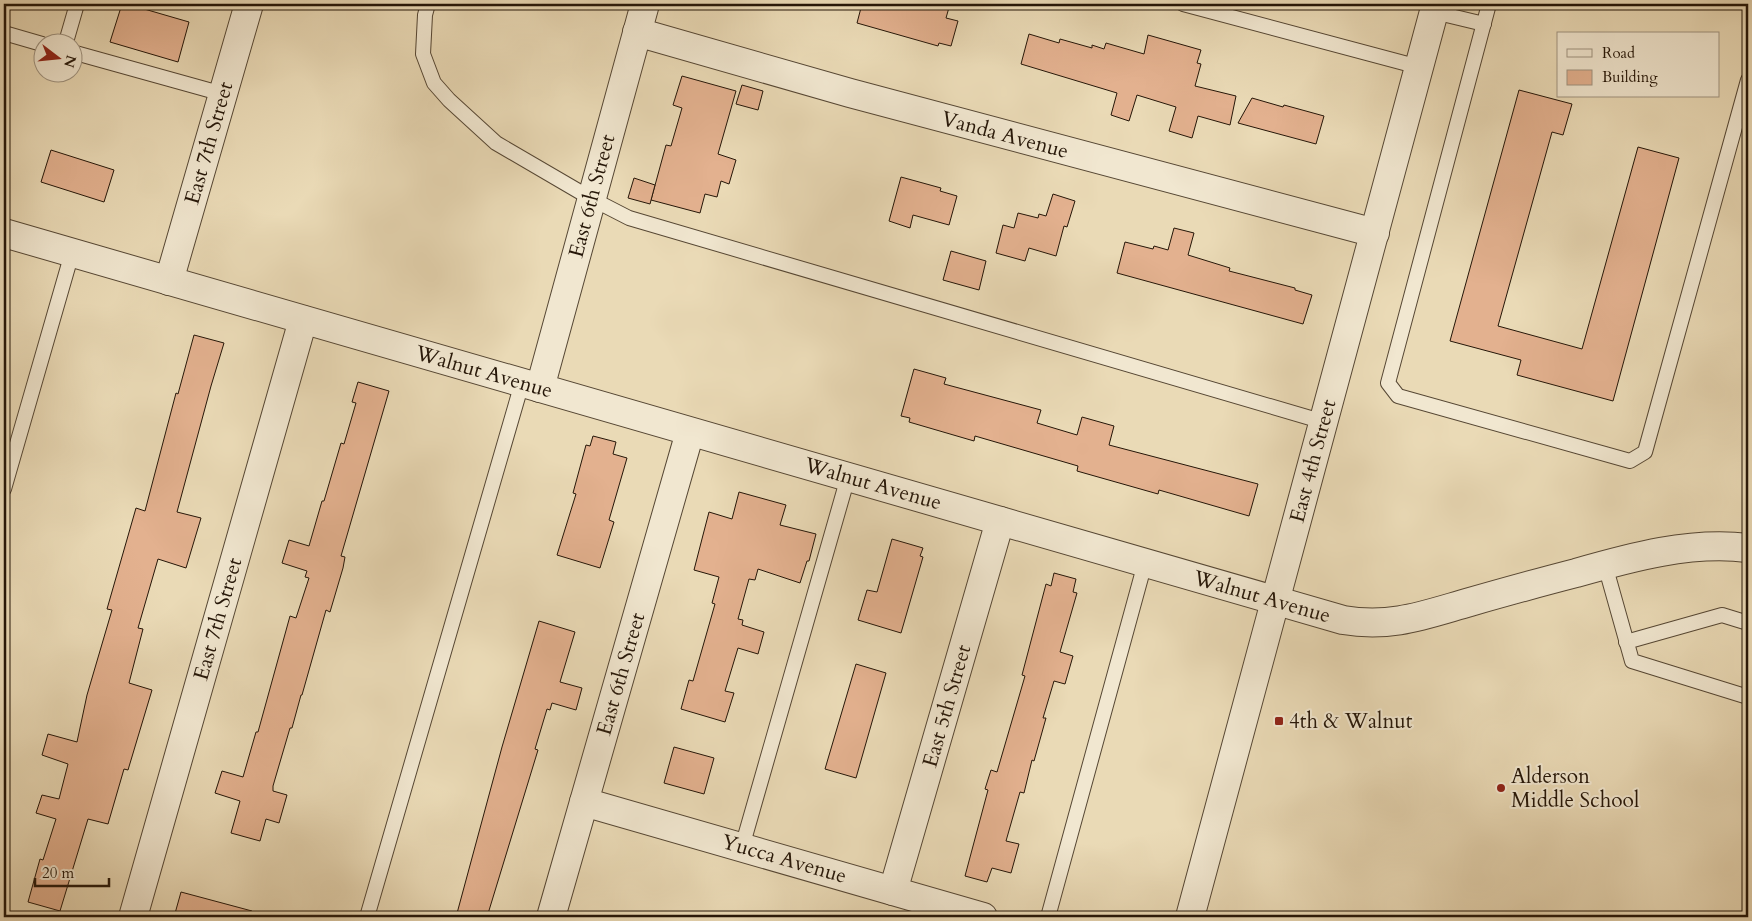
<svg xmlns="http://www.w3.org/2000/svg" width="1752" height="921" font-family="Cardo,serif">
<rect width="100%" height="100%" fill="#eadab6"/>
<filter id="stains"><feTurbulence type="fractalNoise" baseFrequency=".004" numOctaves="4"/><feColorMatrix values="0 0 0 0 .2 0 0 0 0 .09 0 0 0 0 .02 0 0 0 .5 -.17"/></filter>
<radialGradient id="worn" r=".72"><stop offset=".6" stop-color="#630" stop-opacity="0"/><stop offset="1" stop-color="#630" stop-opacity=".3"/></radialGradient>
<g fill="#e3b18f" stroke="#251608">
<polygon points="122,4 127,4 189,22 178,62 110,42"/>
<polygon points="862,4 950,4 946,18 958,21 951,46 939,43 938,46 857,23"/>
<polygon points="1029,34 1059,43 1060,39 1092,48 1092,45 1104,49 1106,43 1144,54 1148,35 1201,50 1197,63 1201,64 1195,86 1236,96 1230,125 1198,116 1192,138 1169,131 1176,107 1137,95 1129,121 1111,115 1117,93 1021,64"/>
<polygon points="682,76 736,91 718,154 736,160 729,184 721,181 717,197 705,194 700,213 651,200 666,145 671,146 682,108 673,105"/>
<polygon points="742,85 763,91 758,110 736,104"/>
<polygon points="1519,90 1572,104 1563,135 1552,132 1498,326 1582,349 1638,147 1679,158 1613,401 1517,375 1521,360 1450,341"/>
<polygon points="1252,98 1283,107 1284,105 1324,116 1316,144 1238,123"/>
<polygon points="51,150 114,170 104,202 41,182"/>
<polygon points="901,177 941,188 940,191 957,196 949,225 913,215 910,228 889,221"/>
<polygon points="634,178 655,185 650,204 628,198"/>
<polygon points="1053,194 1075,201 1067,227 1064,226 1056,256 1029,248 1025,261 996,253 1003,225 1014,228 1018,213 1038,218 1039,214 1046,216"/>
<polygon points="1174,228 1194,233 1188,255 1230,268 1229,271 1295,288 1295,290 1312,295 1303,324 1117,273 1125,242 1153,249 1154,246 1168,250"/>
<polygon points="951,251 986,261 979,290 943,280"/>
<polygon points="194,335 224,343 211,386 177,512 201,518 186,568 158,559 138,628 143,629 129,683 152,690 128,770 124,769 108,824 88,819 60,911 28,902 40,859 43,860 56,819 36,813 42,795 59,799 68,764 42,755 48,734 77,742 87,695 112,610 107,609 136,508 145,511 176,393 178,394"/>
<polygon points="914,369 946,378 944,384 1041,410 1037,423 1077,435 1082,417 1114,426 1109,445 1258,484 1249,516 1159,490 1158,494 1077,471 1078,466 975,436 974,441 909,422 910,418 901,416"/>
<polygon points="358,382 389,391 341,556 345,557 343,568 330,612 326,610 302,695 301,695 292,728 290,728 273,786 273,791 287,795 279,823 266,819 260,841 231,833 240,801 215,793 222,771 243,777 256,732 258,732 290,616 296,618 309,578 305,577 307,571 282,563 289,540 309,546 322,501 324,501 341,443 344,444 356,403 352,402"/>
<polygon points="593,436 616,442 613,454 627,458 609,520 614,522 600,568 557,555 576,494 573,493 586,445 590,446"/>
<polygon points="739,492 786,505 780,525 816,534 809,561 807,561 800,583 758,569 755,580 749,579 738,619 743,620 742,625 764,632 758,654 738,648 725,691 734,693 725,722 681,709 689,680 693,681 715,604 712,603 719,577 694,570 703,535 709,512 732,519"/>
<polygon points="892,539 923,548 920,556 923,557 901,633 858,620 867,590 877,592"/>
<polygon points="1054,573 1076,579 1073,592 1077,593 1060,652 1073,656 1065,684 1054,681 1043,718 1046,718 1034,761 1032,760 1024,793 1020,792 1006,841 1019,844 1011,873 992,868 987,882 965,876 988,790 985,789 991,770 997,772 1025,676 1022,675 1046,584 1051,586"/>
<polygon points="539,621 575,632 560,682 582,688 576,710 552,703 550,710 547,709 535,749 538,750 487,917 456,917 502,747"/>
<polygon points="856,664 886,673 856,778 825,769"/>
<polygon points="674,747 714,758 704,794 664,783"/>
<polygon points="181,892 252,911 252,917 174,917"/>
</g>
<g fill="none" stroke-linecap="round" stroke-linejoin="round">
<defs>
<g id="service">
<polyline points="428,4 425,15 423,54 434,83 449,100 496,143 592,199 629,218 1324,422"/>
<polyline points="1183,4 1419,67"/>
<polyline points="1489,4 1388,383 1398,396 1630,461 1645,452 1748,80"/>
<polyline points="1434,12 1484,24"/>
<polyline points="4,33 42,44"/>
<polyline points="66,42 77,4"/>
<polyline points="72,52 223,94"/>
<polyline points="4,489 72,253"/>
<polyline points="1605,565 1632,661 1748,697"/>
<polyline points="1626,642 1722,615 1748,623"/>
<polyline points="742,847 848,477"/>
<polyline points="367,917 522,383"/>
<polyline points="1048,917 1145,563"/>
</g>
<g id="minor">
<polyline points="637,32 850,93 1375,233"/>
<path d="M4 233 1343 620C1392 628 1424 615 1470 602 1505 592 1541 582 1576 573 1632 557 1690 541 1748 548"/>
<polyline points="169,281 249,4"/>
<polyline points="540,388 645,4"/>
<polyline points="584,802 983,917"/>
<polyline points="893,891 1000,521"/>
<polyline points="133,917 303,320"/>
<polyline points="551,917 690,432"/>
</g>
<polyline id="tertiary" points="1190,917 1436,4"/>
</defs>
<use href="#service" stroke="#564734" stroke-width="16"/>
<use href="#minor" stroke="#564734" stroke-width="30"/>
<use href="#tertiary" stroke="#564734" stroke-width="30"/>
<use href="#service" stroke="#f1e7d0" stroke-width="14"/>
<use href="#minor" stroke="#f1e7d0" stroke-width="28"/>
<use href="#tertiary" stroke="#f1e7d0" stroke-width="28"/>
</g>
<g fill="#8f2418" stroke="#f1e7d0" stroke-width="2">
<rect x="1274" y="716" width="10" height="10" rx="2.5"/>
<circle cx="1501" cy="788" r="5"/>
</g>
<g text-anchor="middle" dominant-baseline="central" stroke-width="4" stroke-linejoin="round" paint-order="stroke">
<g font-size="21" fill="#251608" stroke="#f1e7d0">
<text transform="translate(1005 135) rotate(15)">Vanda Avenue</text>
<text transform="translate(209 143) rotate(-74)">East 7th Street</text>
<text transform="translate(592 196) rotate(-75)">East 6th Street</text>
<text transform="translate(484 372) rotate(16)">Walnut Avenue</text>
<text transform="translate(1313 461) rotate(-75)">East 4th Street</text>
<text transform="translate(873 484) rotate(16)">Walnut Avenue</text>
<text transform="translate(1262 597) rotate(16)">Walnut Avenue</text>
<text transform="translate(218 619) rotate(-74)">East 7th Street</text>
<text transform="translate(621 674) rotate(-74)">East 6th Street</text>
<text transform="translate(947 706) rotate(-74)">East 5th Street</text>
<text transform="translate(784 859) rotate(16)">Yucca Avenue</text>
</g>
<g font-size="21" fill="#251608" stroke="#f1e7d0" text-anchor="start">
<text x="1289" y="721">4th &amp; Walnut</text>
<text x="1511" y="776">Alderson<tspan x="1511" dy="24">Middle School</tspan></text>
</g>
</g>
<rect width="1752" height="921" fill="none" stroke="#eadab6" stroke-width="20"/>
<rect x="5" y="5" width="1742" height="911" fill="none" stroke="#251608" stroke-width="2.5"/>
<rect x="10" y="10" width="1732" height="901" fill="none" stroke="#251608"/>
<rect x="1557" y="32" width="162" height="65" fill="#f1e7d0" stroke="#9f9380"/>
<rect x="1567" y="49" width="25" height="8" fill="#f1e7d0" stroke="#9f9380"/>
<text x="1602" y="58" font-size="15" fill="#251608">Road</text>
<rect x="1567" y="70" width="25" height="15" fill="#e3b18f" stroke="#9f9380"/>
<text x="1602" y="82" font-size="15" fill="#251608">Building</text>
<g transform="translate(58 58) rotate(106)"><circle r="24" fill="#f1e7d0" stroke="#9f9380"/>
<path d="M0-4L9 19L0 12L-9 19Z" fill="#8f2418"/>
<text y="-8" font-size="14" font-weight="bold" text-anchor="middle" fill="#251608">N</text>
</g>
<path d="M35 878v8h74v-8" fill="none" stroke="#251608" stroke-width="2.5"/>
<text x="42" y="878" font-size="15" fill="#251608" stroke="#f1e7d0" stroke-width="4" paint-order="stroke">20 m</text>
<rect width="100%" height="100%" filter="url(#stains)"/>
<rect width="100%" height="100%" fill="url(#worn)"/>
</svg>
